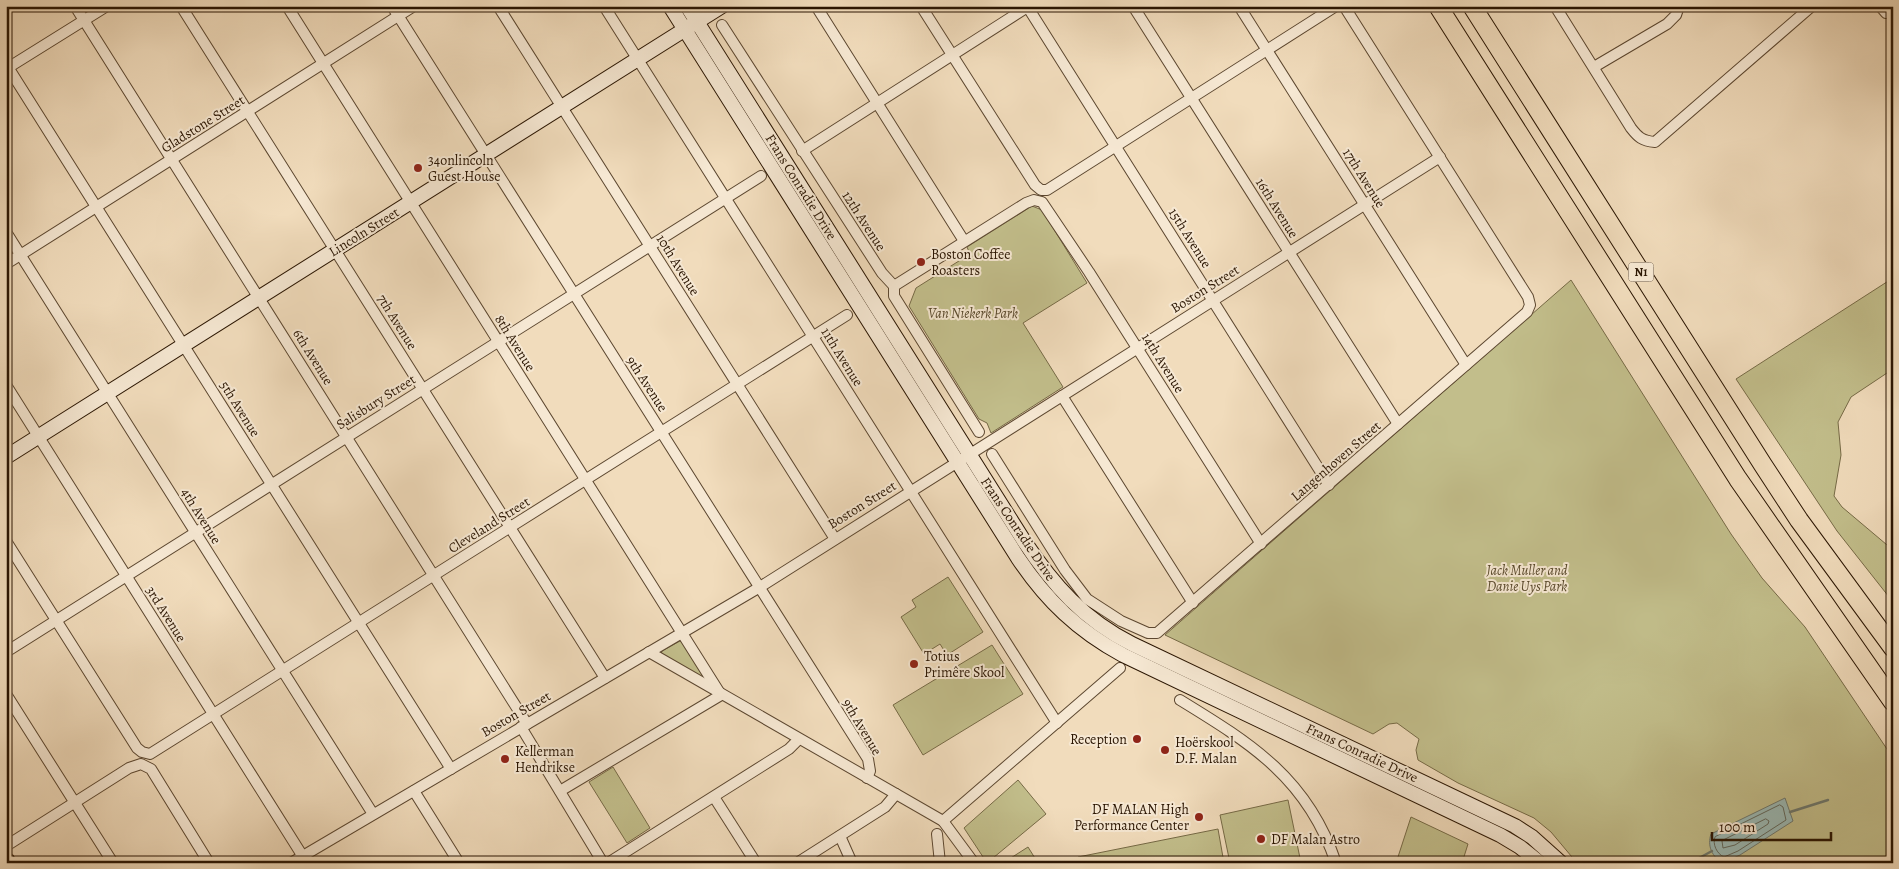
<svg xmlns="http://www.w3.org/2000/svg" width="1899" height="869" font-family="Alegreya,serif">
<rect width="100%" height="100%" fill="#f1dcbc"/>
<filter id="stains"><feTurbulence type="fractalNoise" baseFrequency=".004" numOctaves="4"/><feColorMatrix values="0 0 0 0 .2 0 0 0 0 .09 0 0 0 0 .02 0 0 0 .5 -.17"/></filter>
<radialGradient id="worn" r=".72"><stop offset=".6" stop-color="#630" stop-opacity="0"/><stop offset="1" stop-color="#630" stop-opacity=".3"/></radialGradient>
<g fill="#c2be8b" stroke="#766a46">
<polygon points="1032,206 1042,210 1087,283 1023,323 1063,387 991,433 987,423 979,419 909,306 916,288 970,254 967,247"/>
<polygon points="1893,278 1893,369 1851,397 1838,422 1841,455 1834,496 1842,507 1893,550 1893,602 1837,531 1736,379"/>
<polygon points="1571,280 1731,534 1762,578 1805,627 1893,758 1893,854 1878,863 1577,863 1551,832 1534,818 1458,783 1418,760 1416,750 1419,739 1397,723 1389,724 1373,734 1165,635"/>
<polygon points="948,577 983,632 947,655 940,644 924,654 901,617 916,607 912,600"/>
<polygon points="680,641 683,642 704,678 661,654 662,651"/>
<polygon points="992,645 1023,694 923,755 893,705"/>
<polygon points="613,767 650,828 627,843 589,782"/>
<polygon points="1018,780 1046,814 987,863 964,828"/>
<polygon points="1288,800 1301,863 1230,863 1220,815"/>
<polygon points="1411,817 1468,844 1462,863 1396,863"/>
<polygon points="1218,829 1224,863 1079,863 1078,857"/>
<polygon points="1028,847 1038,863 1003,863"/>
</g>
<path fill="#9bbab6" stroke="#6e786e" d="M1785 798 1793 821 1740 855 1723 863C1712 857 1707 846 1711 834Z"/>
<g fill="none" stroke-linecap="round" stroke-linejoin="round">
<g stroke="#62685c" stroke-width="1">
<path d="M1780 805 1783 807 1786 820 1738 851 1724 857C1717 854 1712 844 1715 837Z"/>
<polygon points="1766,819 1769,821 1768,824 1735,845 1723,848 1722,841"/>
</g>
<g stroke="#6e786e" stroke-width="2.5">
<polyline points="1790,812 1828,800"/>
<polyline points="1690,863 1712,851"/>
</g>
<defs>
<g id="street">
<polyline points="75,6 527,724"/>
<polyline points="181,6 605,678"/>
<polyline points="287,6 721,695 560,791"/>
<polyline points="392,6 868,759 870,771 867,778"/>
<polyline points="498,6 835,539"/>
<polyline points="604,6 1057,723"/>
<polyline points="816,6 964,241"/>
<polyline points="921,6 1035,185 1041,190 1047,190 1336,6"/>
<polyline points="1027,6 1329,485"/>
<polyline points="1133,6 1398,424"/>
<polyline points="1239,6 1466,365"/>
<path d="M1555 6 1631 128C1638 137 1642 141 1655 142L1812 6"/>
<polyline points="1880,6 1886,13"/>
<polyline points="722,25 882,273 894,286"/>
<polyline points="6,64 451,769"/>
<polyline points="1594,67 1667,24 1676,15 1679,6"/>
<polyline points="6,69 107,6"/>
<polyline points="802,151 1029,6"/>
<polyline points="6,232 373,814"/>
<polyline points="6,264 414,6"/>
<polyline points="894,286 1026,203 1034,200 1042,202 1089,272 1261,544"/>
<polyline points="894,286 894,296 979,432"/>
<polyline points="6,385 307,863"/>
<polyline points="1062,396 1193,603"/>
<polyline points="992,454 1065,570 1087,599 1121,621 1148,633 1157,633 1527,312 1530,305 1528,297 1344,6"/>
<polyline points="6,541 137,748 142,752 150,754 847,315"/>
<polyline points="6,652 761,176"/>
<polyline points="649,652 943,821 974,863"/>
<polyline points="6,694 113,863"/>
<path d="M1180 700C1252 744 1308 779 1336 863"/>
<polyline points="521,727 603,863"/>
<polyline points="414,791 459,863"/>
<polyline points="714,797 756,863"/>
<polyline points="943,821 1120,668"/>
<polyline points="937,834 940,863"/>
<polyline points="840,836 852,863"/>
<polyline points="6,846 129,768 141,764 151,769 209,863"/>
<polyline points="291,863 760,587 1440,157"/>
<polyline points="608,863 789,749 799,739"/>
<polyline points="797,863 885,807 896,794"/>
</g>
<g id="secondary">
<path d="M670 6 1018 558C1046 600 1078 631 1123 655L1500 835 1520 847 1540 863"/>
<path d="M687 6 1024 541C1053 585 1084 620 1132 644L1515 826 1532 837 1561 863"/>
<polyline points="6,457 722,6"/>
</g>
<polyline id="primary" points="6,860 8,863"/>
<g id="highway">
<polyline points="1438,6 1738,479 1893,702"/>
<polyline points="1472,6 1763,465 1799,520 1893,648"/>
</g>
</defs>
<use href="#street" stroke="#5c4730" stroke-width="12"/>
<use href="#secondary" stroke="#2a1502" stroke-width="16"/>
<use href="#primary" stroke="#2a1502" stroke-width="18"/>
<use href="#highway" stroke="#2a1502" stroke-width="20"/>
<use href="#street" stroke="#f6e8d3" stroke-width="10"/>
<use href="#secondary" stroke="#f6e8d3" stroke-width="14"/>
<use href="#primary" stroke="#f1dcbc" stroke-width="15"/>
<use href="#highway" stroke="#f1dcbc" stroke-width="18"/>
</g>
<g fill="#8f2418" stroke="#f6e8d3" stroke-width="2">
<circle cx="418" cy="168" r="5"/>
<circle cx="921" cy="262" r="5"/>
<circle cx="914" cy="664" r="5"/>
<circle cx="1137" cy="739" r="5"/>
<circle cx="1165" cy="750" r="5"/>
<circle cx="505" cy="759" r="5"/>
<circle cx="1199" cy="817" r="5"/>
<circle cx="1261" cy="839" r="5"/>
</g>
<g text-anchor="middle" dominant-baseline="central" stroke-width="4" stroke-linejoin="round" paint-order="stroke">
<rect fill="#f6e8d3" stroke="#675441" stroke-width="1" x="1628.5" y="262.5" width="25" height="19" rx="4"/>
<g font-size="12" font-weight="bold" fill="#2a1502">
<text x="1641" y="272">N1</text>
</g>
<g font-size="14" fill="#2a1502" stroke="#f6e8d3">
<text transform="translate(203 124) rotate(-32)">Gladstone Street</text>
<text transform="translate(1364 178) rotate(58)">17th Avenue</text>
<text transform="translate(801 187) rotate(58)">Frans Conradie Drive</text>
<text transform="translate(1277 208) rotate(58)">16th Avenue</text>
<text transform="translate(864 221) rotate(57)">12th Avenue</text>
<text transform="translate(364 232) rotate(-32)">Lincoln Street</text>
<text transform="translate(1190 238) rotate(58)">15th Avenue</text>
<text transform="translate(678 265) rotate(58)">10th Avenue</text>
<text transform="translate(1205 289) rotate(-32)">Boston Street</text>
<text transform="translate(397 322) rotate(58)">7th Avenue</text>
<text transform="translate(515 343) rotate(58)">8th Avenue</text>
<text transform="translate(313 357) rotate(58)">6th Avenue</text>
<text transform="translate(842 357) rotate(58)">11th Avenue</text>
<text transform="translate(1163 363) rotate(58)">14th Avenue</text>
<text transform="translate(647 384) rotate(57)">9th Avenue</text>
<text transform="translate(376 402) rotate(-32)">Salisbury Street</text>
<text transform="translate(240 409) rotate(58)">5th Avenue</text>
<text transform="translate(1336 461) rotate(-41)">Langenhoven Street</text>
<text transform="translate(862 505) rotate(-32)">Boston Street</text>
<text transform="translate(201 516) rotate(58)">4th Avenue</text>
<text transform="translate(489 525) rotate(-32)">Cleveland Street</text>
<text transform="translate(1018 529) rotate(56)">Frans Conradie Drive</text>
<text transform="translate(166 614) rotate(58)">3rd Avenue</text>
<text transform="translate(516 714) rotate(-30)">Boston Street</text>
<text transform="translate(862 727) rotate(59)">9th Avenue</text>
<text transform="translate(1362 753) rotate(25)">Frans Conradie Drive</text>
</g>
<g font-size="14" fill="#2a1502" stroke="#f6e8d3" text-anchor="start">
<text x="428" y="160">34onlincoln<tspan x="428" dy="16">Guest House</tspan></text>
<text x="931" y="254">Boston Coffee<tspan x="931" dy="16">Roasters</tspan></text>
<text x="924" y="656">Totius<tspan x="924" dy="16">Primêre Skool</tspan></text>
<text x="1127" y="739" text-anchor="end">Reception</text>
<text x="1175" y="742">Hoërskool<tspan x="1175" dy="16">D.F. Malan</tspan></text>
<text x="515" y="751">Kellerman<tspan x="515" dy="16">Hendrikse</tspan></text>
<text x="1189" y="809" text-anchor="end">DF MALAN High<tspan x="1189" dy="16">Performance Center</tspan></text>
<text x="1271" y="839">DF Malan Astro</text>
</g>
<g font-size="14" font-style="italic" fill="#58482b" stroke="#f6e8d3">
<text x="973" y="313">Van Niekerk Park</text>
<text x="1527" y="570">Jack Muller and<tspan x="1527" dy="16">Danie Uys Park</tspan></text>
</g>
</g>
<rect width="1899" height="869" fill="none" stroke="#f1dcbc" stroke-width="25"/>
<rect x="8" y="8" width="1884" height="854" fill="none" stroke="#2a1502" stroke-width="2.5"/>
<rect x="12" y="12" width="1874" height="844" fill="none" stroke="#2a1502"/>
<path d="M1712 832v8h119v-8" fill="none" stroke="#2a1502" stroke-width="2.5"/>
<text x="1719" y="832" font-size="15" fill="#2a1502" stroke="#f6e8d3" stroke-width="4" paint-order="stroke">100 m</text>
<rect width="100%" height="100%" filter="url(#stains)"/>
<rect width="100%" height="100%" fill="url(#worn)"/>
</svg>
